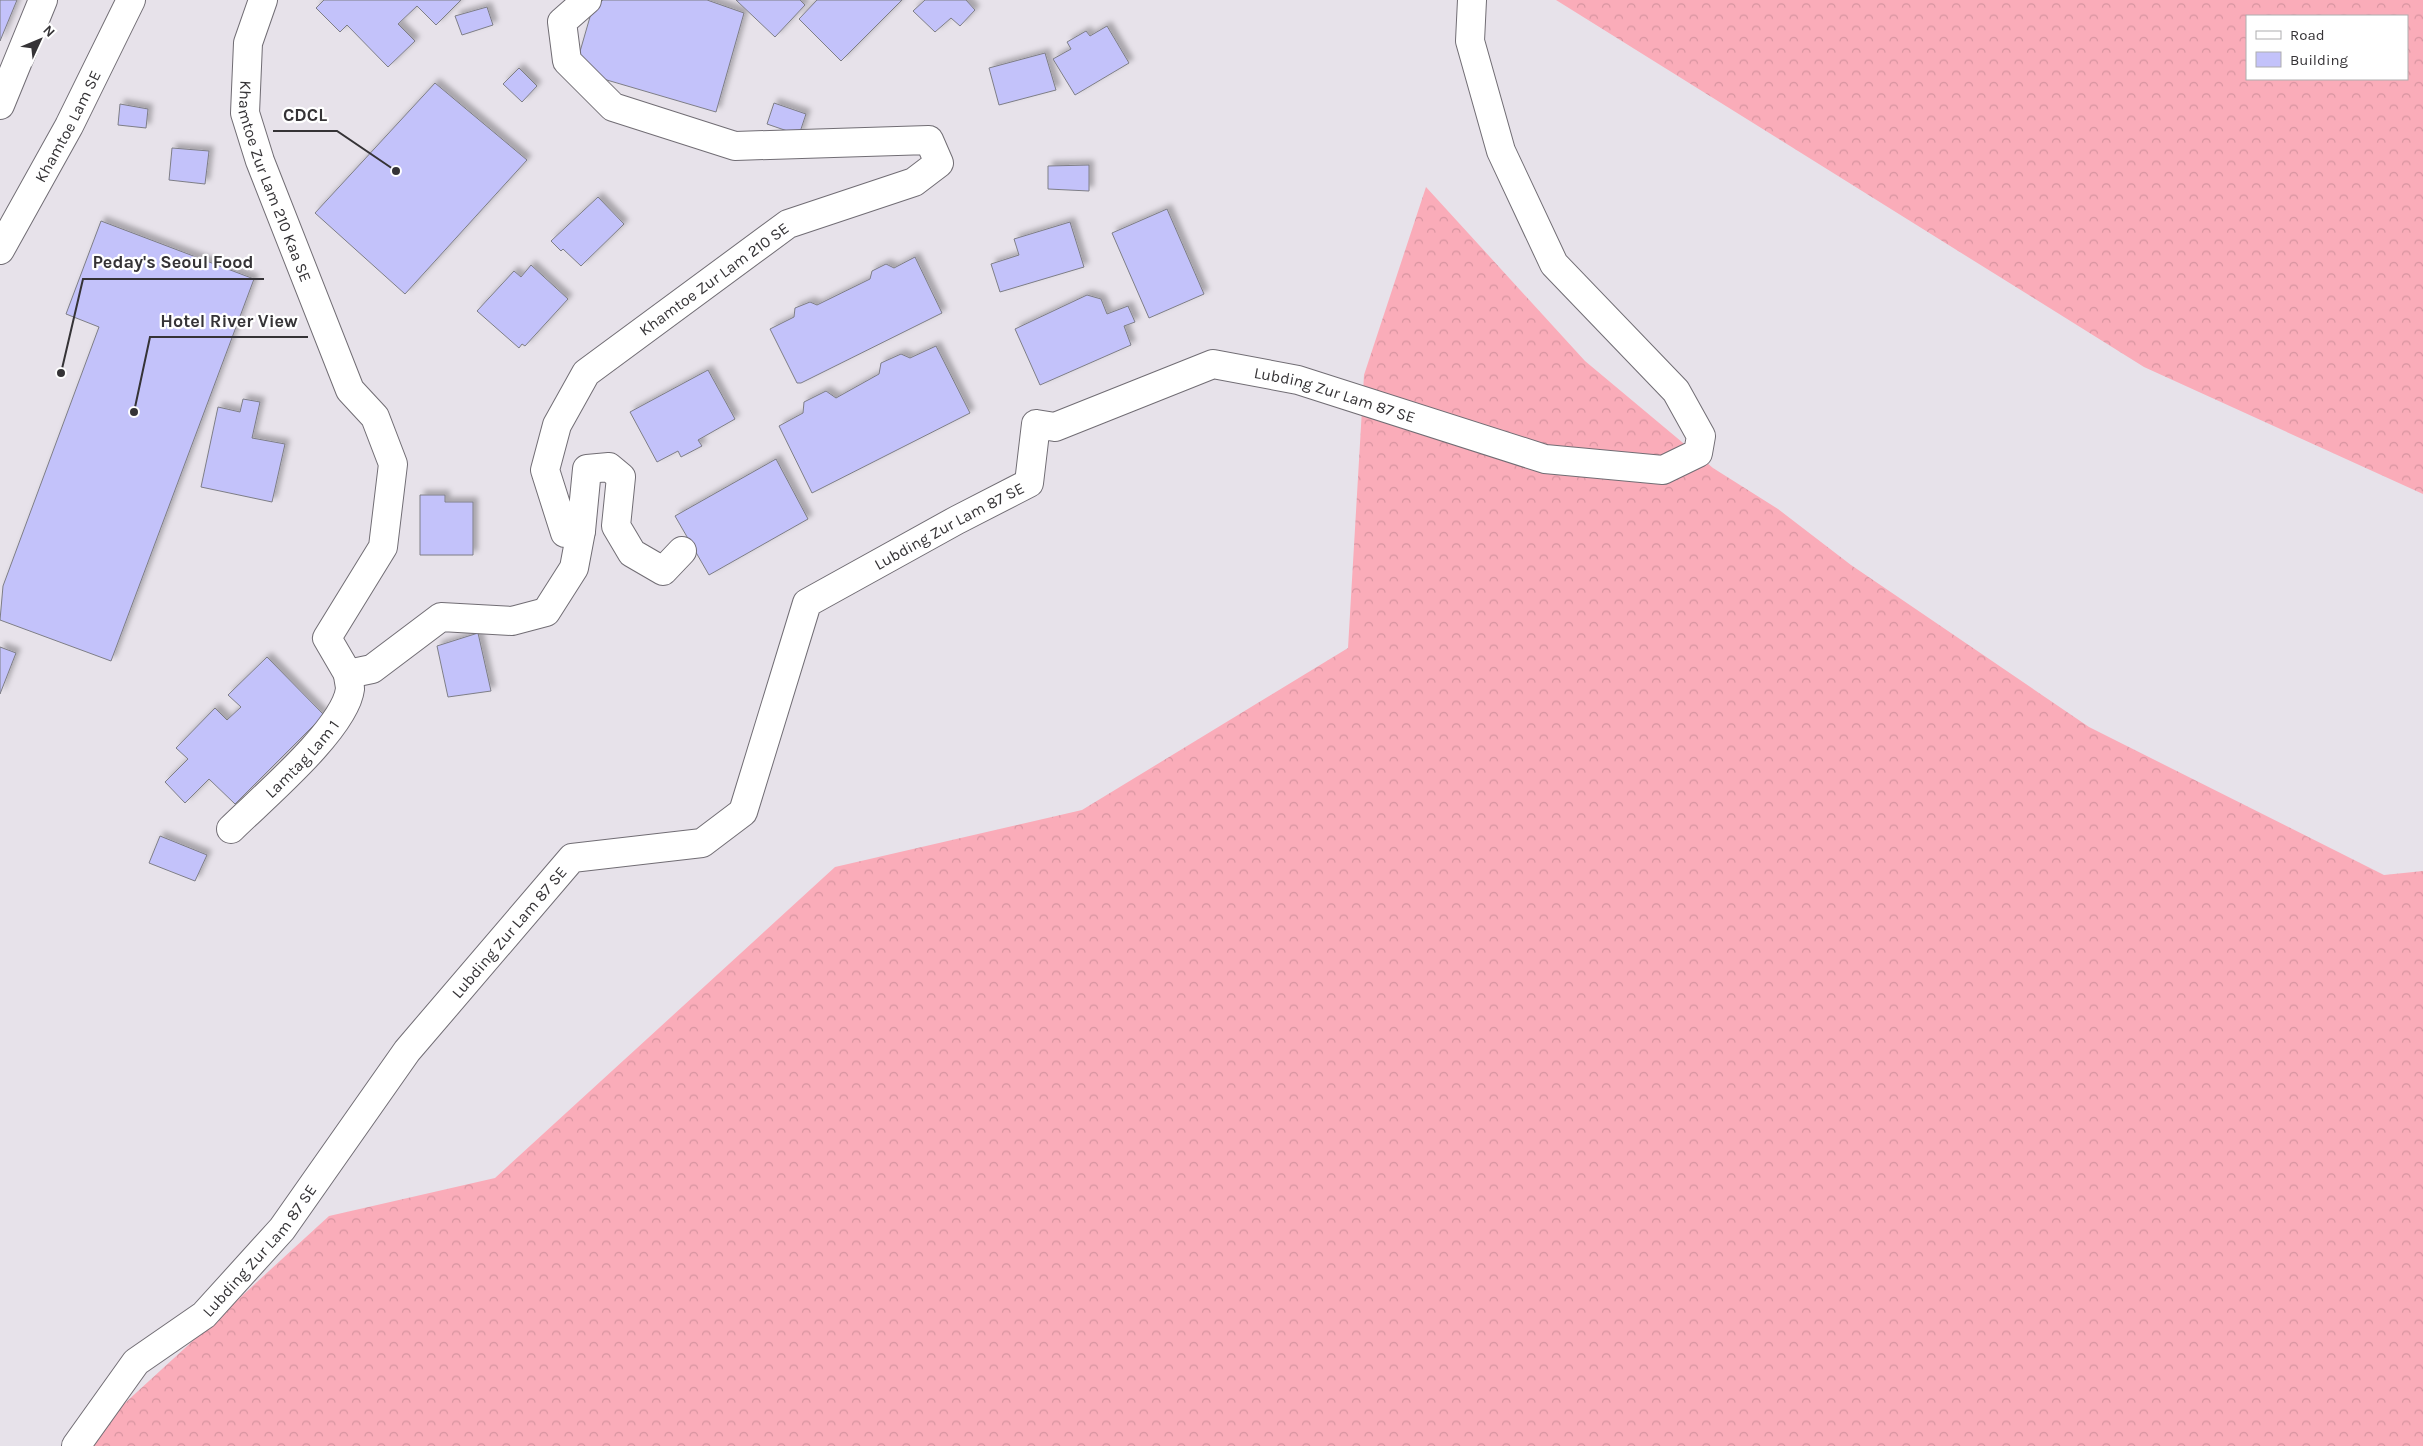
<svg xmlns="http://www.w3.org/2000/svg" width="2423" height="1446" font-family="Karla,sans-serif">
<defs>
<pattern id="forest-crowns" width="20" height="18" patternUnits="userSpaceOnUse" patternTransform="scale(1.25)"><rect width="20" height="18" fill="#faacb9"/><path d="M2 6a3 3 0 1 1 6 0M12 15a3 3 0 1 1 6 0" fill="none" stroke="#d794a0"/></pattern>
<filter id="shadow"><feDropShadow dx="4.5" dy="-4.5" stdDeviation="2.5" flood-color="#0004"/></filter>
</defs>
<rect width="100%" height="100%" fill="#e7e2ea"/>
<g fill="url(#forest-crowns)" fill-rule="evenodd">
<path d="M1556 0H2423V494L2144 367ZM2407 16V79H2247V16Z"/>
<polygon points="1426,187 1585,361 1713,468 1778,509 1851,565 2089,727 2384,875 2423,871 2423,1446 78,1446 329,1216 495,1178 835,867 1082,810 1348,648 1364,375"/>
</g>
<g fill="#c3c2fa" stroke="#7e7e86" filter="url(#shadow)">
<polygon points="0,0 17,0 0,41"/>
<polygon points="324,0 461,0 436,25 417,6 398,24 415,41 388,67 347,25 340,32 316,8"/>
<polygon points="603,0 707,0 744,13 716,112 600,78 579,55 592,10"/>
<polygon points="736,0 800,0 805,5 775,37"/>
<polygon points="817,0 902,0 841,61 799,19"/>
<polygon points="925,0 966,0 975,10 960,26 951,18 935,32 913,11"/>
<polygon points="487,7 493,25 462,35 455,16"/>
<polygon points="1107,26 1129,63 1075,95 1053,59 1071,49 1067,42 1086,31 1090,36"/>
<polygon points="1045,53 1056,90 999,105 989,68"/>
<polygon points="519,68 537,86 522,102 503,84"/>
<polygon points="435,83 527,160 405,294 315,213"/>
<polygon points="774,103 806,114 799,135 767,124"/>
<polygon points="120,104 148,109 146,128 118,125"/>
<polygon points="172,148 209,151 205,184 169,180"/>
<polygon points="1089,165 1089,191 1048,189 1048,166"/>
<polygon points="598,197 624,224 581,266 563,249 561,251 551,241"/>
<polygon points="1167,209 1204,294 1149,318 1112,233"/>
<polygon points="101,221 254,279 111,661 0,620 3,586 99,327 66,314"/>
<polygon points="1070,222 1084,267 1000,292 991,264 1019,255 1014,239"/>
<polygon points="915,257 942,313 801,383 797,383 770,329 794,317 795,308 810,302 817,305 870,279 872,271 886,264 894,268"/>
<polygon points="531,265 568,299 525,346 522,344 519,348 477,311 514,271 521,277"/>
<polygon points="1087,295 1101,299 1107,314 1128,306 1135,322 1124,326 1131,345 1040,385 1015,329"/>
<polygon points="936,346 970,413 812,493 779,426 803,413 804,402 826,391 836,398 879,374 881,363 901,354 910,358"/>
<polygon points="708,370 735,419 698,440 702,446 681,457 678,451 657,462 630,412"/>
<polygon points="243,399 260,402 252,438 285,444 272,502 201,487 218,407 240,412"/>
<polygon points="776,459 808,519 709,575 675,516"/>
<polygon points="420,495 445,495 445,502 473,502 473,555 420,555"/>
<polygon points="478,633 491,691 448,697 437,646"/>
<polygon points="0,647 16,653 0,694"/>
<polygon points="267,657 324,715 235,804 209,779 185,803 165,782 188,759 176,748 215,708 227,720 241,707 228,695"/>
<polygon points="160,836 207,855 195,881 149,863"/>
</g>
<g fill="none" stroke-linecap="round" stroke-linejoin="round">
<defs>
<g id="minor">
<path id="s1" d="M263 0 248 43 245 113 260 161 350 390 375 417 393 464 383 547 327 638 348 674 372 669 441 617 512 621 546 612 574 568 581 531"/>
<polyline points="587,0 562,22 567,61 613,107 735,146 929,140 939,163 914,182 788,224 586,373 557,425 545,470 565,533 581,531 587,469 609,467 621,477 616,526 632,553 663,571 682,551"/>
<polyline points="0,105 43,0"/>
<path id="s2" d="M231 829C260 800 345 729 350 689 350 685 348 678 348 674"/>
<path id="s3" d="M76 1446 136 1362 204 1315 282 1229 407 1051 572 858 702 843 743 812 807 603 957 520 1029 483 1036 424 1055 427 1213 364 1298 380 1545 459 1663 470 1698 453 1701 436 1676 391 1554 264 1501 151 1470 41 1472 0"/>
</g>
<g id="secondary">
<path id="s4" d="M0 250 69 126 131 0"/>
</g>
</defs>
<use href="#minor" stroke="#716d74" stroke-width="30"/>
<use href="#secondary" stroke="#716d74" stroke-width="30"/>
<use href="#minor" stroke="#fff" stroke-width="28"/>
<use href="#secondary" stroke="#fff" stroke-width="28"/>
</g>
<g text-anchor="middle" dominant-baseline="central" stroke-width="4.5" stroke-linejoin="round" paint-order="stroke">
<g font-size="16" fill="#353336" stroke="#fff">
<text stroke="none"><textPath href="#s4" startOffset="141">Khamtoe Lam SE</textPath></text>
<text stroke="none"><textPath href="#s1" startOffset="189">Khamtoe Zur Lam 210 Kaa SE</textPath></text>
<text transform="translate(714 279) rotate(-36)">Khamtoe Zur Lam 210 SE</text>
<text stroke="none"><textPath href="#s3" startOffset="1801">Lubding Zur Lam 87 SE</textPath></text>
<text stroke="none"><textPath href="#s3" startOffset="1336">Lubding Zur Lam 87 SE</textPath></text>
<text stroke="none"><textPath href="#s2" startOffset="100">Lamtag Lam 1</textPath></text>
<text stroke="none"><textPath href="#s3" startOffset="676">Lubding Zur Lam 87 SE</textPath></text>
<text stroke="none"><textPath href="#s3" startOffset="271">Lubding Zur Lam 87 SE</textPath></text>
</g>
</g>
<path fill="none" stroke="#353336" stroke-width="2" d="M396 171L337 131H273M61 373L83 279H264M134 412L150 337H308"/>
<g fill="#353336" stroke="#fff" stroke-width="2">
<circle cx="396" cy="171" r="5"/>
<circle cx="61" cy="373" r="5"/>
<circle cx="134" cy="412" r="5"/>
</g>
<g font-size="18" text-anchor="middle" font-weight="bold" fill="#353336" stroke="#fff" stroke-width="4.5" stroke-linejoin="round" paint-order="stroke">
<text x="305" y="121">CDCL</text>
<text x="173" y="268">Peday's Seoul Food</text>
<text x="229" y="327">Hotel River View</text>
</g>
<rect x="2246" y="15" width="162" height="65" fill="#ffffff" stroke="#aeadaf"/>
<rect x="2256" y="31" width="25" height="8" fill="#ffffff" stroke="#aeadaf"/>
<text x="2290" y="40" font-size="15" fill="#353336">Road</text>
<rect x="2256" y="52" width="25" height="15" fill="#c3c2fa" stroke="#aeadaf"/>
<text x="2290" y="65" font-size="15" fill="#353336">Building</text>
<g transform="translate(40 40) rotate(46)" stroke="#ffffff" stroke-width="4" paint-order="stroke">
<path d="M0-4L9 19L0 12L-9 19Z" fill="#353336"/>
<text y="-8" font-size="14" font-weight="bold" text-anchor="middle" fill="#353336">N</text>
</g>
</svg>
